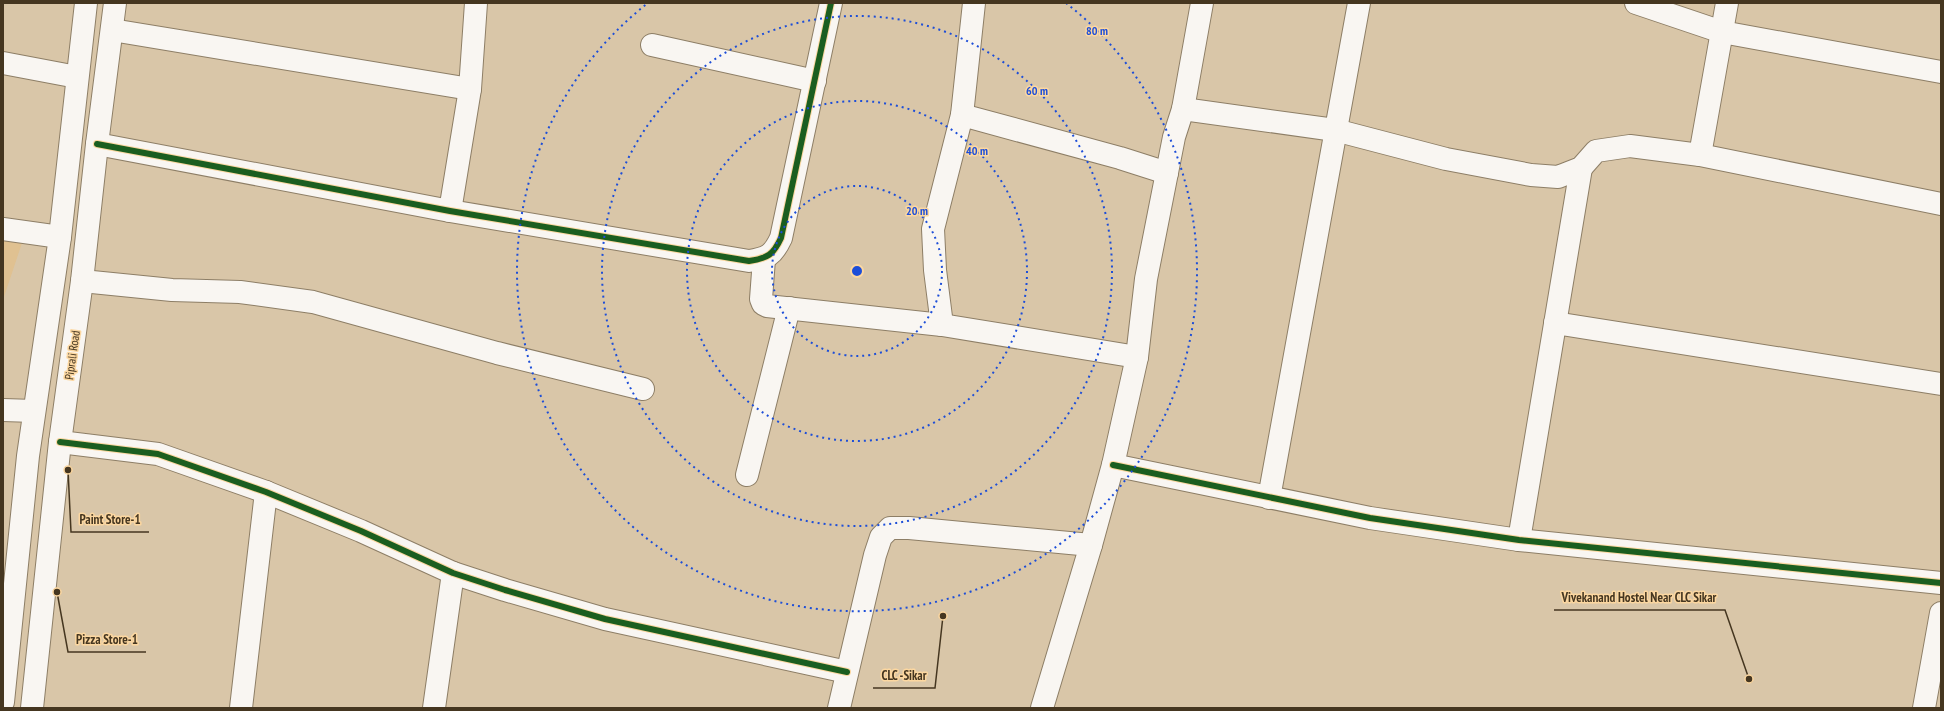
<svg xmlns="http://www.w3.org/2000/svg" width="1944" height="711" font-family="'PT Sans Narrow',sans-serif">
<rect width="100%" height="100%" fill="#d9c6a8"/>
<polygon fill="#e0c191" points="3,241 22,243 3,300"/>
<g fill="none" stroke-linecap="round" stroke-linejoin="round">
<defs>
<g id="minor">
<polyline points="1636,3 1722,32 1941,72"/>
<polyline points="112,30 470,89"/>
<polyline points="652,45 815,81"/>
<polyline points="3,63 77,77"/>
<polyline points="1183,109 1335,130 1446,159 1531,175 1558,177 1581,168 1596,151 1630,146 1700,155 1941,204"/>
<polyline points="962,115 1120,158 1167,173"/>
<path d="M97 144 450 211 749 261C768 258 773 255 781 238L831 3"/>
<polyline points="1700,155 1727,3"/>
<polyline points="450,211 470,89 476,3"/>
<polyline points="3,229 60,237"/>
<polyline points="764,259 761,299 763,304 767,306 942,325 1137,357"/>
<polyline points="82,281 172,290 240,292 313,302 497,353 643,389"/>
<polyline points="1555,323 1941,384"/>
<polyline points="942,325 935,270 933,229 962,115 974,3"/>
<polyline points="3,410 34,411"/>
<polyline points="60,442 158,454 266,492 361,531 453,573 505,590 605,619 847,672"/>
<polyline points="1113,465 1370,518 1519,540 1941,583"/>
<polyline points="747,475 789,308"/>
<polyline points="1269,498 1359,3"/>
<polyline points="1519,540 1581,168"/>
<polyline points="241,708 266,492"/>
<polyline points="434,708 453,573"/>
<polyline points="839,708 875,555 881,537 890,528 909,528 1091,545"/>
<polyline points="1042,708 1091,545 1113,465 1137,357 1146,279 1174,137 1183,109 1202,3"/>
<polyline points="1924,708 1941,613"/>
</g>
<g id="major">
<polyline points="3,702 28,456 60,237 86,3"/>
<polyline points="32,708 60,442 82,281 97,144 115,3"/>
</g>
</defs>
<use href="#minor" stroke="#8d7e66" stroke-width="24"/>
<use href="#major" stroke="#8d7e66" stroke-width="24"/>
<use href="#minor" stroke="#f9f6f2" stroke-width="22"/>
<use href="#major" stroke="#f9f6f2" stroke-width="22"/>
<defs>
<g id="cycleway">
<path d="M97 144 450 211 749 261C768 258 773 255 781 238L831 3"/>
<polyline points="60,442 158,454 266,492 361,531 453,573 505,590 605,619 847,672"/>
<polyline points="1113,465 1370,518 1519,540 1941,583"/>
</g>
</defs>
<use href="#cycleway" stroke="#fcd7a0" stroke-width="8"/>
<use href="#cycleway" stroke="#1b5e20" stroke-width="6"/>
</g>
<g fill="none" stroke="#1d4ed8" stroke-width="2" stroke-dasharray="2 4">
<circle cx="857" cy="271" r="85"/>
<circle cx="857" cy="271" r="170"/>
<circle cx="857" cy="271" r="255"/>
<path d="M1066 3A340 340 0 1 1 648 3"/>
</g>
<g text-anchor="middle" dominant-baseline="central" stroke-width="3" stroke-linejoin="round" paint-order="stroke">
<g font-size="12" fill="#453620" stroke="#fcd7a0">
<text transform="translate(72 355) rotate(-82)">Piprali Road</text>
</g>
</g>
<circle cx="857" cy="271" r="6" fill="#1d4ed8" stroke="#fcd7a0" stroke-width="2"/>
<g font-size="12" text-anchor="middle" font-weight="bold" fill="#1d4ed8" stroke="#fcd7a0" stroke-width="3" stroke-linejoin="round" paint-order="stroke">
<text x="1097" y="35">80 m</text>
<text x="1037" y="95">60 m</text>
<text x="977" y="155">40 m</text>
<text x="917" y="215">20 m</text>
</g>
<path fill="none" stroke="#453620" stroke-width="1.5" d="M68 470L71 532H149M1749 679L1725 610H1554M57 592L68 652H146M943 616L935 688H873"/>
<g fill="#453620" stroke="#fcd7a0" stroke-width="1.5">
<circle cx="68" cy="470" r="4"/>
<circle cx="1749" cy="679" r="4"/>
<circle cx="57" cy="592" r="4"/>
<circle cx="943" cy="616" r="4"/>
</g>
<g font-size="13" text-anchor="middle" font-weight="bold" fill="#453620" stroke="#fcd7a0" stroke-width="3" stroke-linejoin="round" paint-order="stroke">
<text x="110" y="524">Paint Store-1</text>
<text x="1639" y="602">Vivekanand Hostel Near CLC Sikar</text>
<text x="107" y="644">Pizza Store-1</text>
<text x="904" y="680">CLC -Sikar</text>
</g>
<rect width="1944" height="711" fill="none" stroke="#453620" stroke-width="8"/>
</svg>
